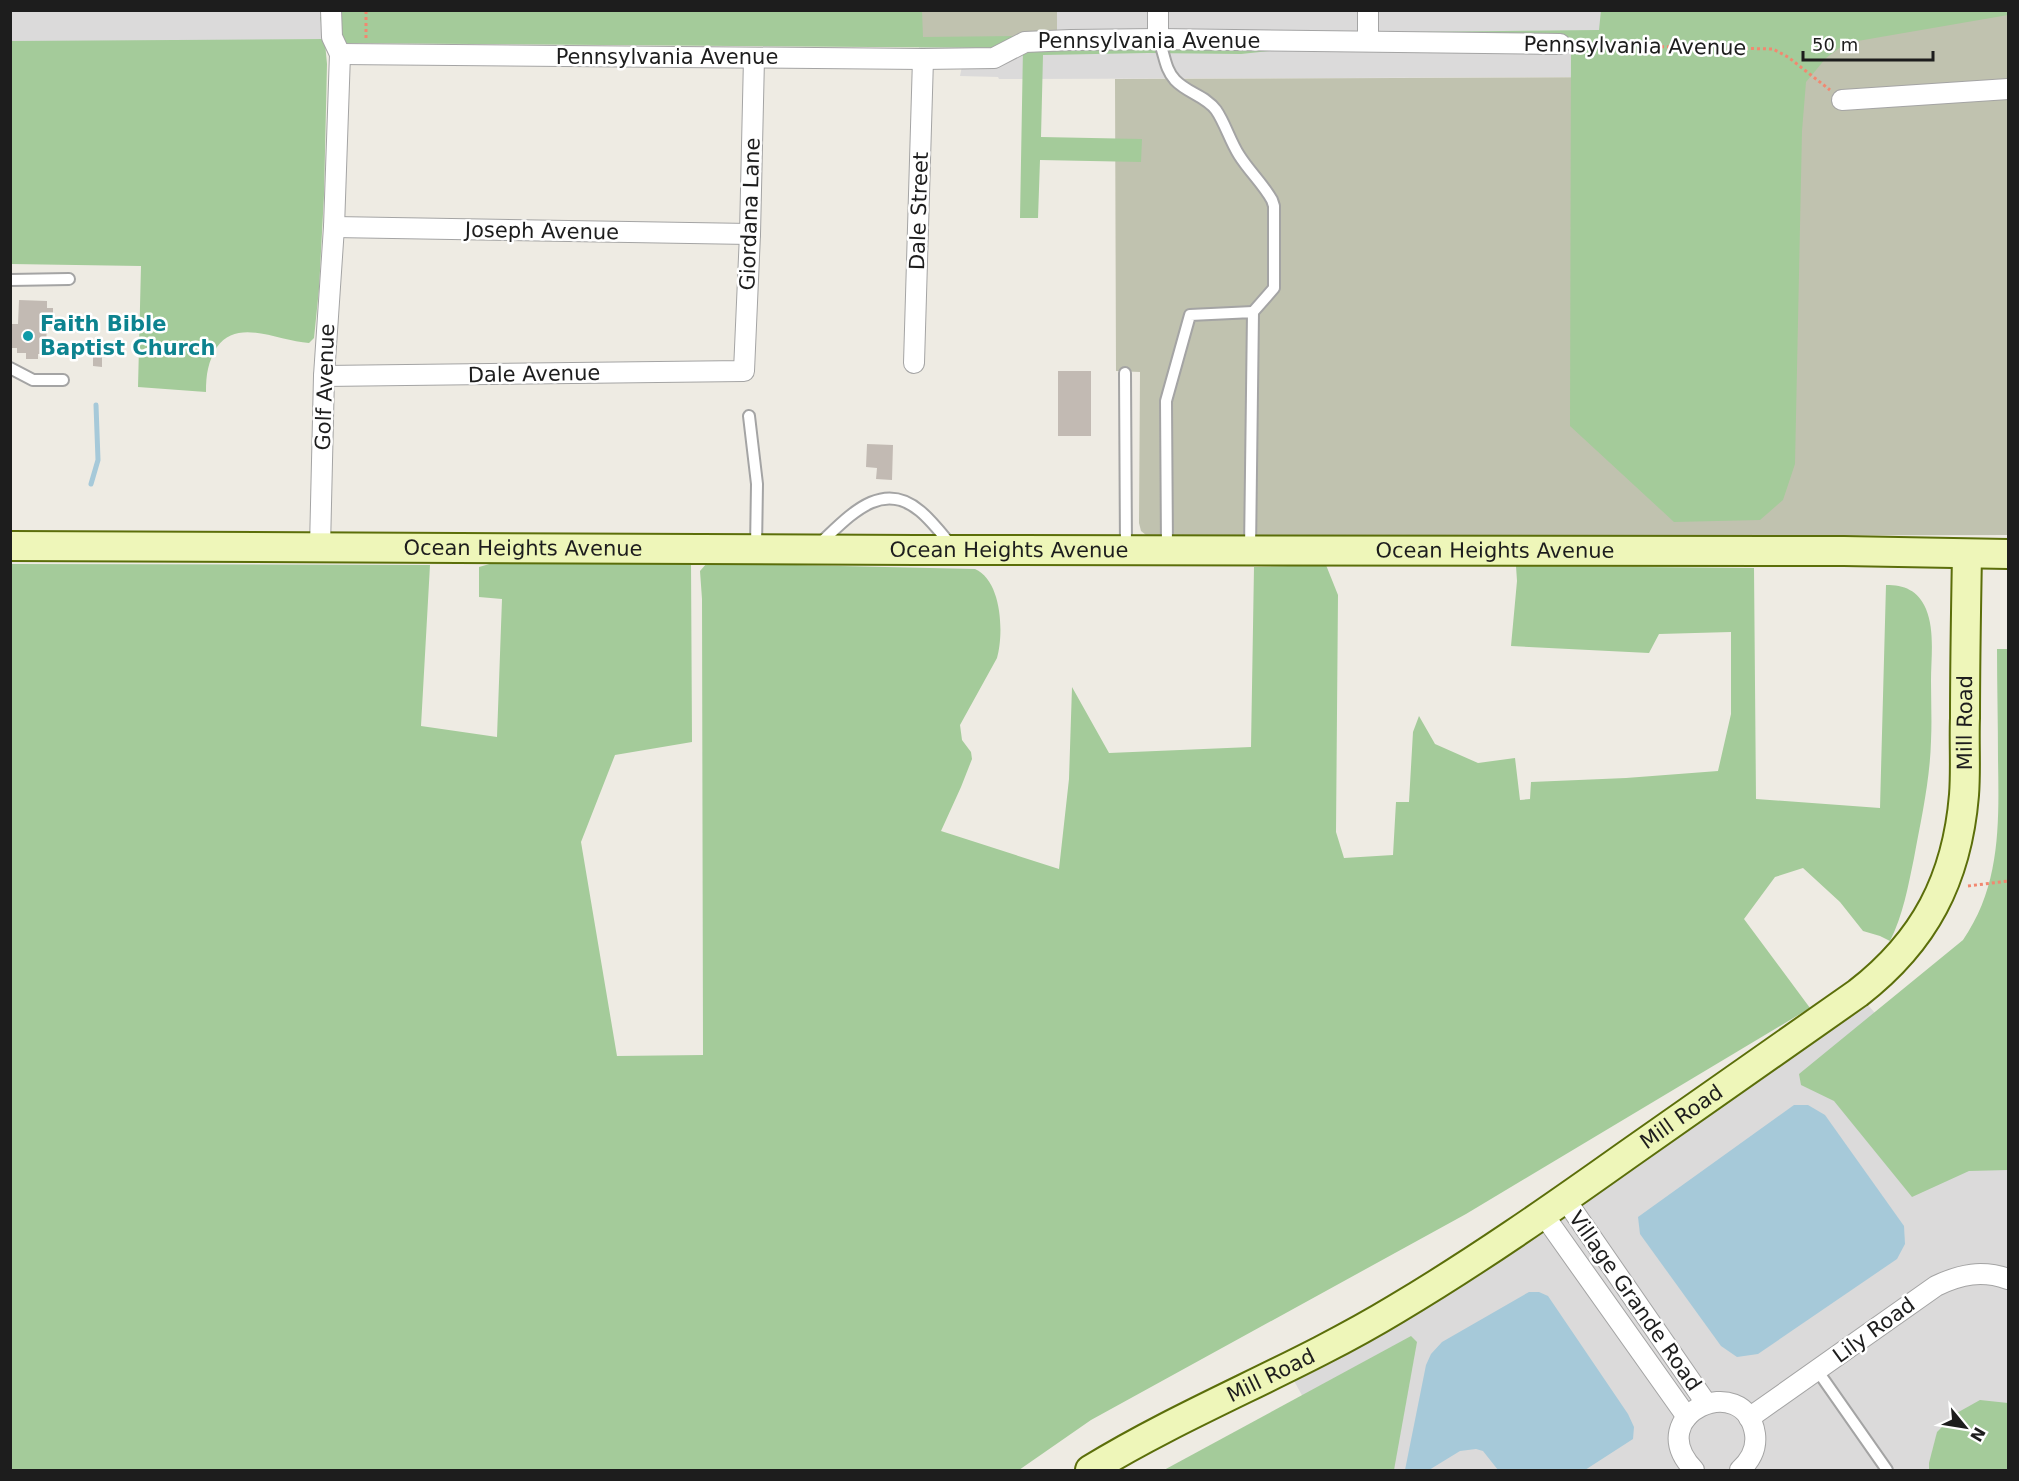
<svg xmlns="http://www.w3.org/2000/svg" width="2019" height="1481" font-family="'DejaVu Sans',sans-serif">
<rect width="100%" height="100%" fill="#eeebe3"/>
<g fill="#dbdada">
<polygon points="10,11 338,11 337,39 11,44"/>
<polygon points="918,11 1641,11 1643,77 999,79 998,77 960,76 965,51 919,49"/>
<polygon points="1858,993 1992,1152 2008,1156 2008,1470 1343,1470 1287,1368"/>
</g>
<g fill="#c0c2af">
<polygon points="860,11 1057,11 1057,37 859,38"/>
<polygon points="2008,11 2008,535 1176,537 1146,535 1141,531 1139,523 1140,372 1116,371 1115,79 1643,77"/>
</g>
<g fill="#a4cb9a">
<path d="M338 10H922L923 37 1599 30 1601 10 2008 11V15L1846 43 1826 58 1806 82 1802 131 1795 464 1783 500 1760 520 1674 522 1570 426 1571 48 1368 41 1241 54 1148 53 1043 55 1041 137 1142 139 1141 162 1040 160 1038 218H1020L1023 48 325 43 327 64 324 195 319 289 314 338 309 343C280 342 238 317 217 347 208 362 206 374 206 392L138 387 141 266 11 264V41L324 39 320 17H337Z"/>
<path d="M691 562 692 742 615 755 581 842 617 1056 703 1055 702 599 700 571 707 563 975 569C1002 581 1004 633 997 658L960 725 962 740 971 752 972 759 961 787 941 831 1059 869 1069 779 1072 687 1109 753 1251 747 1254 567 1326 565 1338 595 1336 832 1344 858 1393 855 1396 802H1409L1413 732 1419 716 1435 744 1478 763 1515 758 1520 800 1530 799 1531 782 1626 778 1718 771 1731 714V632L1659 634 1649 653 1511 646 1517 581 1516 566 1754 568 1756 799 1880 808 1886 585C1904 585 1918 590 1926 609 1935 631 1931 658 1931 681 1931 701 1932 721 1931 741 1930 780 1921 820 1914 858 1908 887 1903 915 1890 941L1880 936 1863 931 1840 902 1803 868 1775 877 1744 919 1810 1008 1466 1214 1091 1420 1019 1470H11V564L430 565 421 726 497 737 502 599 479 597V567L493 563Z"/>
<path d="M1997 649H2008V1170L1969 1171 1912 1197 1834 1101 1801 1085 1799 1074 1963 940C2001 885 1999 823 1998 759 1998 723 1997 686 1997 649Z"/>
<polygon points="1411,1336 1417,1342 1394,1470 1164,1470"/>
<polygon points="1980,1400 2008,1403 2008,1470 1929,1470 1929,1463 1937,1432 1955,1414"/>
</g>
<g fill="#a6c9d9">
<polygon points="1794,1105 1808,1105 1825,1115 1904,1226 1905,1244 1897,1259 1758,1354 1737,1357 1721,1346 1640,1234 1638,1217"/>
<polygon points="1529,1292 1539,1292 1548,1296 1628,1414 1634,1427 1633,1439 1585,1470 1498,1470 1483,1451 1476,1449 1460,1451 1429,1470 1405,1470 1426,1365 1431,1354 1442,1342"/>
</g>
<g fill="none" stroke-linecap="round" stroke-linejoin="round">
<polyline stroke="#a6c9d9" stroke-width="5" points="91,484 98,460 96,405"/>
</g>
<g fill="#c2bab3">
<polygon points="19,300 47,301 47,308 53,308 53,316 47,316 46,354 38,354 38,359 26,359 26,353 17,353 17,348 10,348 10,324 18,324"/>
<polygon points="93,355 102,356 102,367 93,366"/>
<rect x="1058" y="371" width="33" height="65"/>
<polygon points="867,444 893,445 892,480 876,479 877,468 866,467"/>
</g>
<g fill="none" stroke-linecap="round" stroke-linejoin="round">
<defs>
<g id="lane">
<path d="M1158 39C1165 53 1164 68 1175 80 1187 93 1206 96 1216 110 1225 123 1230 141 1239 155 1249 171 1263 184 1272 200L1274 206V288L1253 312"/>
<polyline points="10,280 69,279"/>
<polyline points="10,368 33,380 63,380"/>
<polyline points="1125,373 1126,550"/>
<polyline points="749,416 757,484 756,548"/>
<path d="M818 545C846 520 880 477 920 511 931 520 941 533 951 545"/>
<polyline points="1167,548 1166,401 1190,315 1253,312 1250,550"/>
<polyline points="1817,1370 1887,1470"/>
</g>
<g id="street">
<polyline points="1158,39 1158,10"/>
<polyline points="1368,41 1368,10"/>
<polyline points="340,54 923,59 994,58 1025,42 1071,40 1158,39 1560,44"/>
<polyline points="1842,100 2008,89"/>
<polyline points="334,227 750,234"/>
<polyline points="914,363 923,59"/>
<polyline points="324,376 744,371 750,234 754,58"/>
<polyline points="320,547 324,376 334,227 340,54 332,37 331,10"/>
<polyline points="1565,1199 1706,1403"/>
<polyline points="1543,1214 1687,1417"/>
<path d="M1749 1418 1936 1286C1961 1274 1982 1270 2008 1279"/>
<path d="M1694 1470C1640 1414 1745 1369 1755 1434 1757 1449 1751 1460 1740 1470"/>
</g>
<g id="secondary">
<path id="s1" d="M10 546 916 550 1844 551 2008 554"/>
<path id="s2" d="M1090 1470C1188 1410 1297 1369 1396 1309 1475 1262 1551 1209 1627 1155 1704 1101 1781 1047 1858 993 1925 941 1957 879 1964 795 1966 770 1964 743 1965 718 1965 663 1966 608 1967 554"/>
</g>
</defs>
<use href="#lane" stroke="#a4a4a4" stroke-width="14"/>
<use href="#street" stroke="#a4a4a4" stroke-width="22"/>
<use href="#secondary" stroke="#5b6e0a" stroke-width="32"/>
<g stroke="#f28870" stroke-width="3" stroke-dasharray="3 3" stroke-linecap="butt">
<polyline points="366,38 366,10"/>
<polyline points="1577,45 1773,49 1788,57 1830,90"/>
<polyline points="1968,886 2008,881"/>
</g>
<use href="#lane" stroke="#fff" stroke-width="10"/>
<use href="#street" stroke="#fff" stroke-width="20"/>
<use href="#secondary" stroke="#eef6b9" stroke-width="28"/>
</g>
<circle fill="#0f9aa8" stroke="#fff" stroke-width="2" cx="28" cy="336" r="6"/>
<g text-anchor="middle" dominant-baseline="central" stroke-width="5" stroke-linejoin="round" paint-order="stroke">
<g font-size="21" fill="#1d1d1d" stroke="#fff">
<text x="1149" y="41">Pennsylvania Avenue</text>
<text transform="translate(1635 46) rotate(1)">Pennsylvania Avenue</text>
<text x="667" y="57">Pennsylvania Avenue</text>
<text transform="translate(919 211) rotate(-88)">Dale Street</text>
<text transform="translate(750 214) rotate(-88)">Giordana Lane</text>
<text transform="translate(542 231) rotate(1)">Joseph Avenue</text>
<text transform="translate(534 374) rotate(-1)">Dale Avenue</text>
<text transform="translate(325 387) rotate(-88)">Golf Avenue</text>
<text stroke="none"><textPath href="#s1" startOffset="513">Ocean Heights Avenue</textPath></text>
<text stroke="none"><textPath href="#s1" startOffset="999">Ocean Heights Avenue</textPath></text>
<text stroke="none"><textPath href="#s1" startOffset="1485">Ocean Heights Avenue</textPath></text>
<text stroke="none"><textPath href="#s2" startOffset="1210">Mill Road</textPath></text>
<text stroke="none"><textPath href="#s2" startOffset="690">Mill Road</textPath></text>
<text transform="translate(1635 1301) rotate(55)">Village Grande Road</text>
<text transform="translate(1874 1330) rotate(-36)">Lily Road</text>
<text stroke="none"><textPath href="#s2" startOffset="204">Mill Road</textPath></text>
</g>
<g font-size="21" font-weight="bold" fill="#0d838f" stroke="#fff" text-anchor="start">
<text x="40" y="324">Faith Bible<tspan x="40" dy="24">Baptist Church</tspan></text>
</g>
</g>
<rect width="2019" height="1481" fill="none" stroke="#1d1d1d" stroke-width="24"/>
<g transform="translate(1965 1427) rotate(120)" stroke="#ffffff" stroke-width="4.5" paint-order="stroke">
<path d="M0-4.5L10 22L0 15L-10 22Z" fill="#1d1d1d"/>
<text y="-9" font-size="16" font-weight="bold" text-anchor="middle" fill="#1d1d1d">N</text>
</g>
<path d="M1803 51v9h130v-9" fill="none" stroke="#1d1d1d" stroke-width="3"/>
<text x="1812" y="51" font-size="18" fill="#1d1d1d" stroke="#ffffff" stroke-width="4.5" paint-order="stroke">50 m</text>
</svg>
